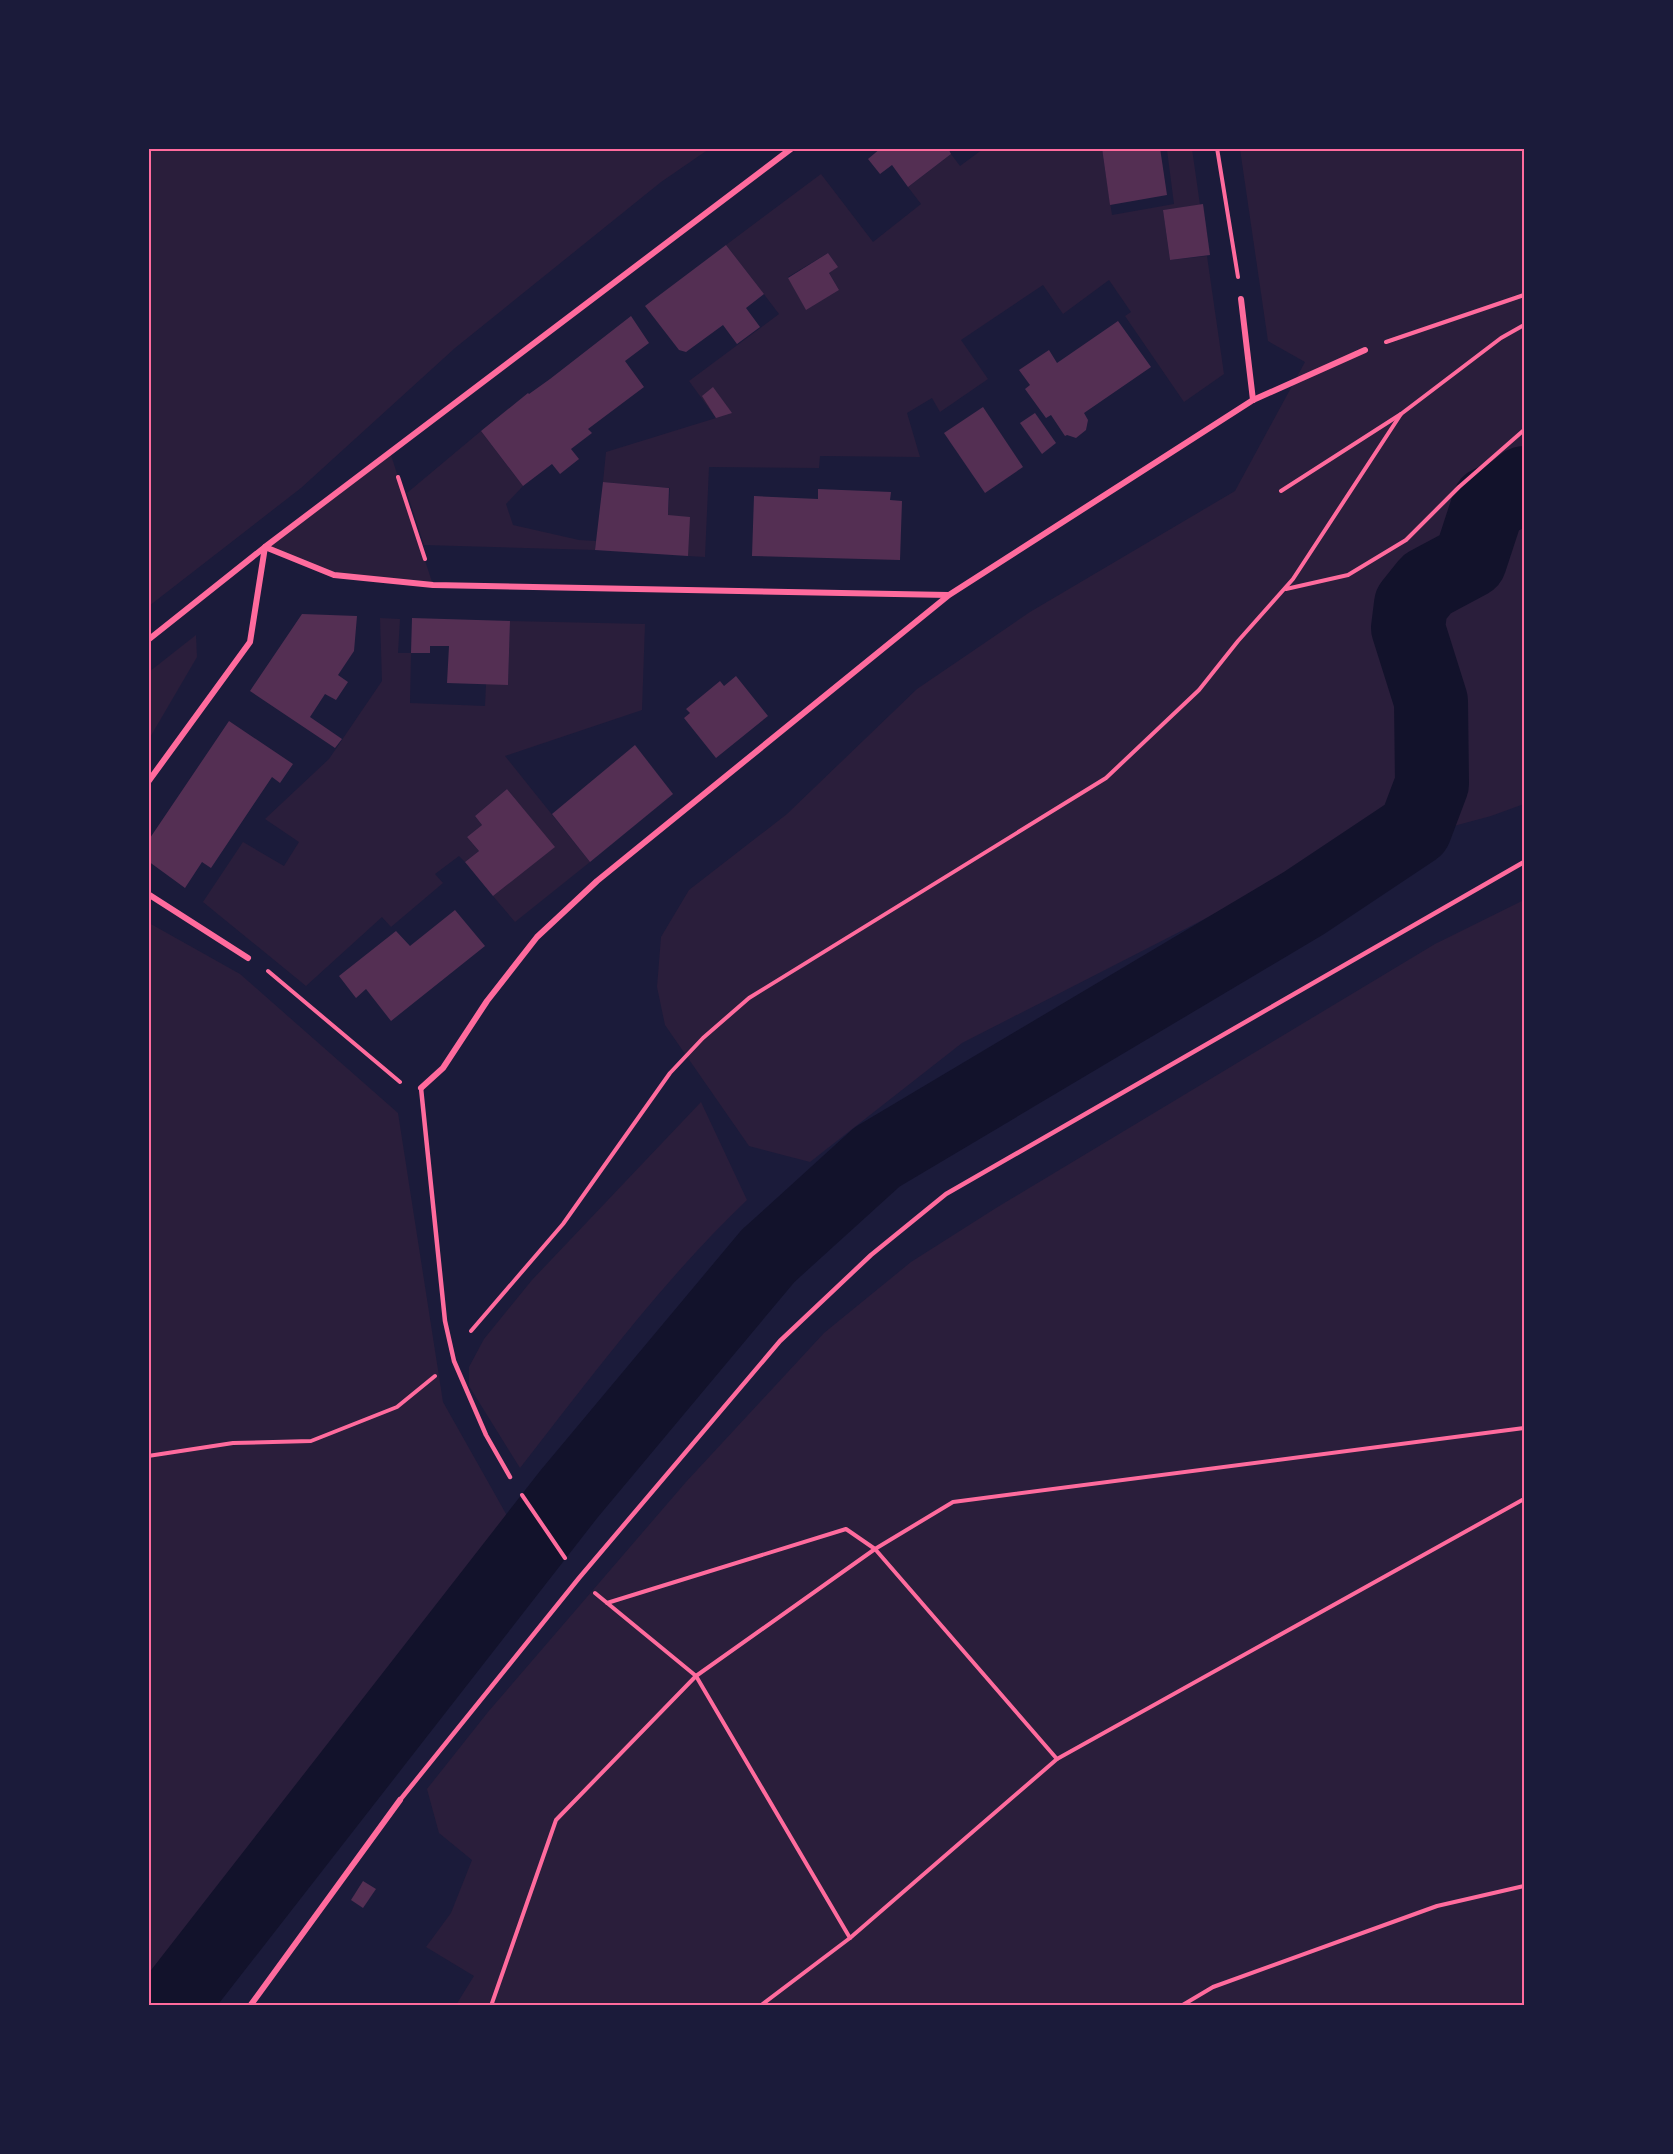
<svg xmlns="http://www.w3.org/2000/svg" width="1673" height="2154" font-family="'PT Sans Narrow',sans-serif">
<rect width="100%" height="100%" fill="#1b1b3a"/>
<g fill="#2a1e3b" fill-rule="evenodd">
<polygon points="149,148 709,148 709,149 661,182 455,348 301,488 149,606"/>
<path d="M1176 148 1192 149 1200 205 1163 210 1170 260 1207 256 1224 374 1184 402 1125 316 1131 312 1109 280 1063 314 1043 285 961 340 988 379 940 412 932 398 907 413 920 457 820 456 819 468 709 467 705 557 688 556 668 515 670 488 603 482 606 452 716 418 689 381 779 314 726 245 821 174 873 242 921 204 908 187 951 154 960 166 983 149H1102L1112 215 1174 204 1167 150ZM828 253 837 267 829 273 839 290 806 309 788 277Z"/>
<polygon points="1240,149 1524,149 1524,804 1491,816 1312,864 962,1043 810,1162 749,1146 665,1025 657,987 661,937 689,890 787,814 917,689 1030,612 1235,491 1305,362 1268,341"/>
<polygon points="481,431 523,486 506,504 513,525 579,540 596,541 595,550 424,545 407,493"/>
<polygon points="390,452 433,585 334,575 265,547"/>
<polygon points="380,618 400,619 398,653 411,653 410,703 485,706 486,684 508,684 510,621 645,624 642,710 505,756 590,862 515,922 493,896 554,847 507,789 475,816 482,825 467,837 479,851 465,862 459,856 435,874 443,883 391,927 382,917 306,986 203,902 243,842 284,866 299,842 265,819 329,759 382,681"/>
<polygon points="196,635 197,657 149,739 149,672"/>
<polygon points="1524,900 1524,2005 456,2005 474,1976 426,1947 451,1913 472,1860 439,1833 427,1789 488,1712 686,1482 824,1333 911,1262 996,1208 1435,944"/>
<polygon points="149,923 240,974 398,1113 443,1402 510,1521 149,1977"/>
<path d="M701 1102 747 1200C662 1281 592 1376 520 1468L469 1386V1367L484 1339 532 1280Z"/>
</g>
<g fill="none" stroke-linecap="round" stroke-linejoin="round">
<polyline stroke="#12122b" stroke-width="74" points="170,2006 569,1494 768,1256 877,1157 1304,903 1415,829 1432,784 1431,701 1408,628 1411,604 1427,584 1470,561 1489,503 1512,493 1524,483"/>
</g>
<g fill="#542f53">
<polygon points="881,148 948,148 951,154 908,187 892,165 880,174 868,159"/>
<polygon points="1102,148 1160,148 1167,195 1110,205"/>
<polygon points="1203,204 1210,255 1170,260 1163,210"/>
<polygon points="726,245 764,294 746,308 760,327 737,344 723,325 686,352 679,350 645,306"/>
<polygon points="828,253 838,267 829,273 839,290 806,310 788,278"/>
<polygon points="631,316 649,343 625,361 644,387 588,429 592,433 571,449 579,459 560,474 552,464 523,486 481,431 528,393 529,394 550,379"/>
<polygon points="1118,321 1151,367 1084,413 1088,420 1086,430 1076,438 1067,435 1065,436 1051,415 1046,418 1025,389 1030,385 1019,370 1049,350 1057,363"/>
<polygon points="713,387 732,413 716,418 702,396"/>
<polygon points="983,407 1023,467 985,493 944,433"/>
<polygon points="1035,413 1056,443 1042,454 1020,423"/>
<polygon points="603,482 669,488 668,515 690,517 688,556 595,550"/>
<polygon points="818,489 891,492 890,500 902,501 900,560 752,556 754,496 818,499"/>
<polygon points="302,614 357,616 354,651 338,675 348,682 336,700 325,694 310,717 342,739 335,748 250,691"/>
<polygon points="412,618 510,621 508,685 447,683 449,646 430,646 430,653 411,653"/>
<polygon points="736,676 768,716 716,758 684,718 690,713 686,709 720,681 724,686"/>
<polygon points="229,721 293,764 280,783 272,777 211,868 202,862 185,888 148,861 148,841"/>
<polygon points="635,745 673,794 590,862 552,814"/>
<polygon points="507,789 555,847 493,896 465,862 479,851 467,837 482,825 475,816"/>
<polygon points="455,910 485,946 391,1021 366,989 356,998 339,976 396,931 410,946"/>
<polygon points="363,1881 376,1889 363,1908 351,1900"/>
</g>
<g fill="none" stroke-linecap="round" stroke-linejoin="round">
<g stroke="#ff6b9d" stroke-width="4">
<polyline points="1217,148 1238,277"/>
<polyline points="1386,342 1524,295"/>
<polyline points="398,477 425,559"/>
<polyline points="1281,491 1401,414 1501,338 1524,325"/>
<polyline points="1286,589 1348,575 1406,540 1459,487 1524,430"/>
<polyline points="268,971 400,1082"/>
<polyline points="471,1331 563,1224 670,1073 703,1038 749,998 1106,778 1199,690 1238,641 1293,579 1401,414"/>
<polyline points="148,1456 233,1443 311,1441 397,1407 435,1376"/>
<polyline points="522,1495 565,1558"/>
<polyline points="607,1603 846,1529 875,1549 1057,1759"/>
<polyline points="850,1938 696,1676 875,1549 953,1502 1524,1428"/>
<polyline points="491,2006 556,1820 696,1676 595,1593"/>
<polyline points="760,2006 850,1938 1057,1759 1524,1499"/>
<polyline points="1181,2006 1213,1987 1437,1906 1524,1886"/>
</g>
<g stroke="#ff6b9d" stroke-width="4.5">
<polyline points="421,1088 445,1321 454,1361 486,1435 510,1477"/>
<polyline points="400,1800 579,1578 780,1341 871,1255 946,1194 1524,862"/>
</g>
<g stroke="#ff6b9d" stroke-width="6">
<polyline points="1241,299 1253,400"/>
<polyline points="148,640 265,547 792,148"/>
<polyline points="148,782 250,642 265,547 334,575 433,585 948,595"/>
<polyline points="148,894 248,958"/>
<polyline points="421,1088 443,1068 487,1001 537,937 597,881 949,595 1253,400 1365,350"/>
<polyline points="250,2006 400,1800"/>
</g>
</g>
<rect width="1673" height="2154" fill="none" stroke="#1b1b3a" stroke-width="300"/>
<rect x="150" y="150" width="1373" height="1854" fill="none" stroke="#ff6b9d" stroke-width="2"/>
</svg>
